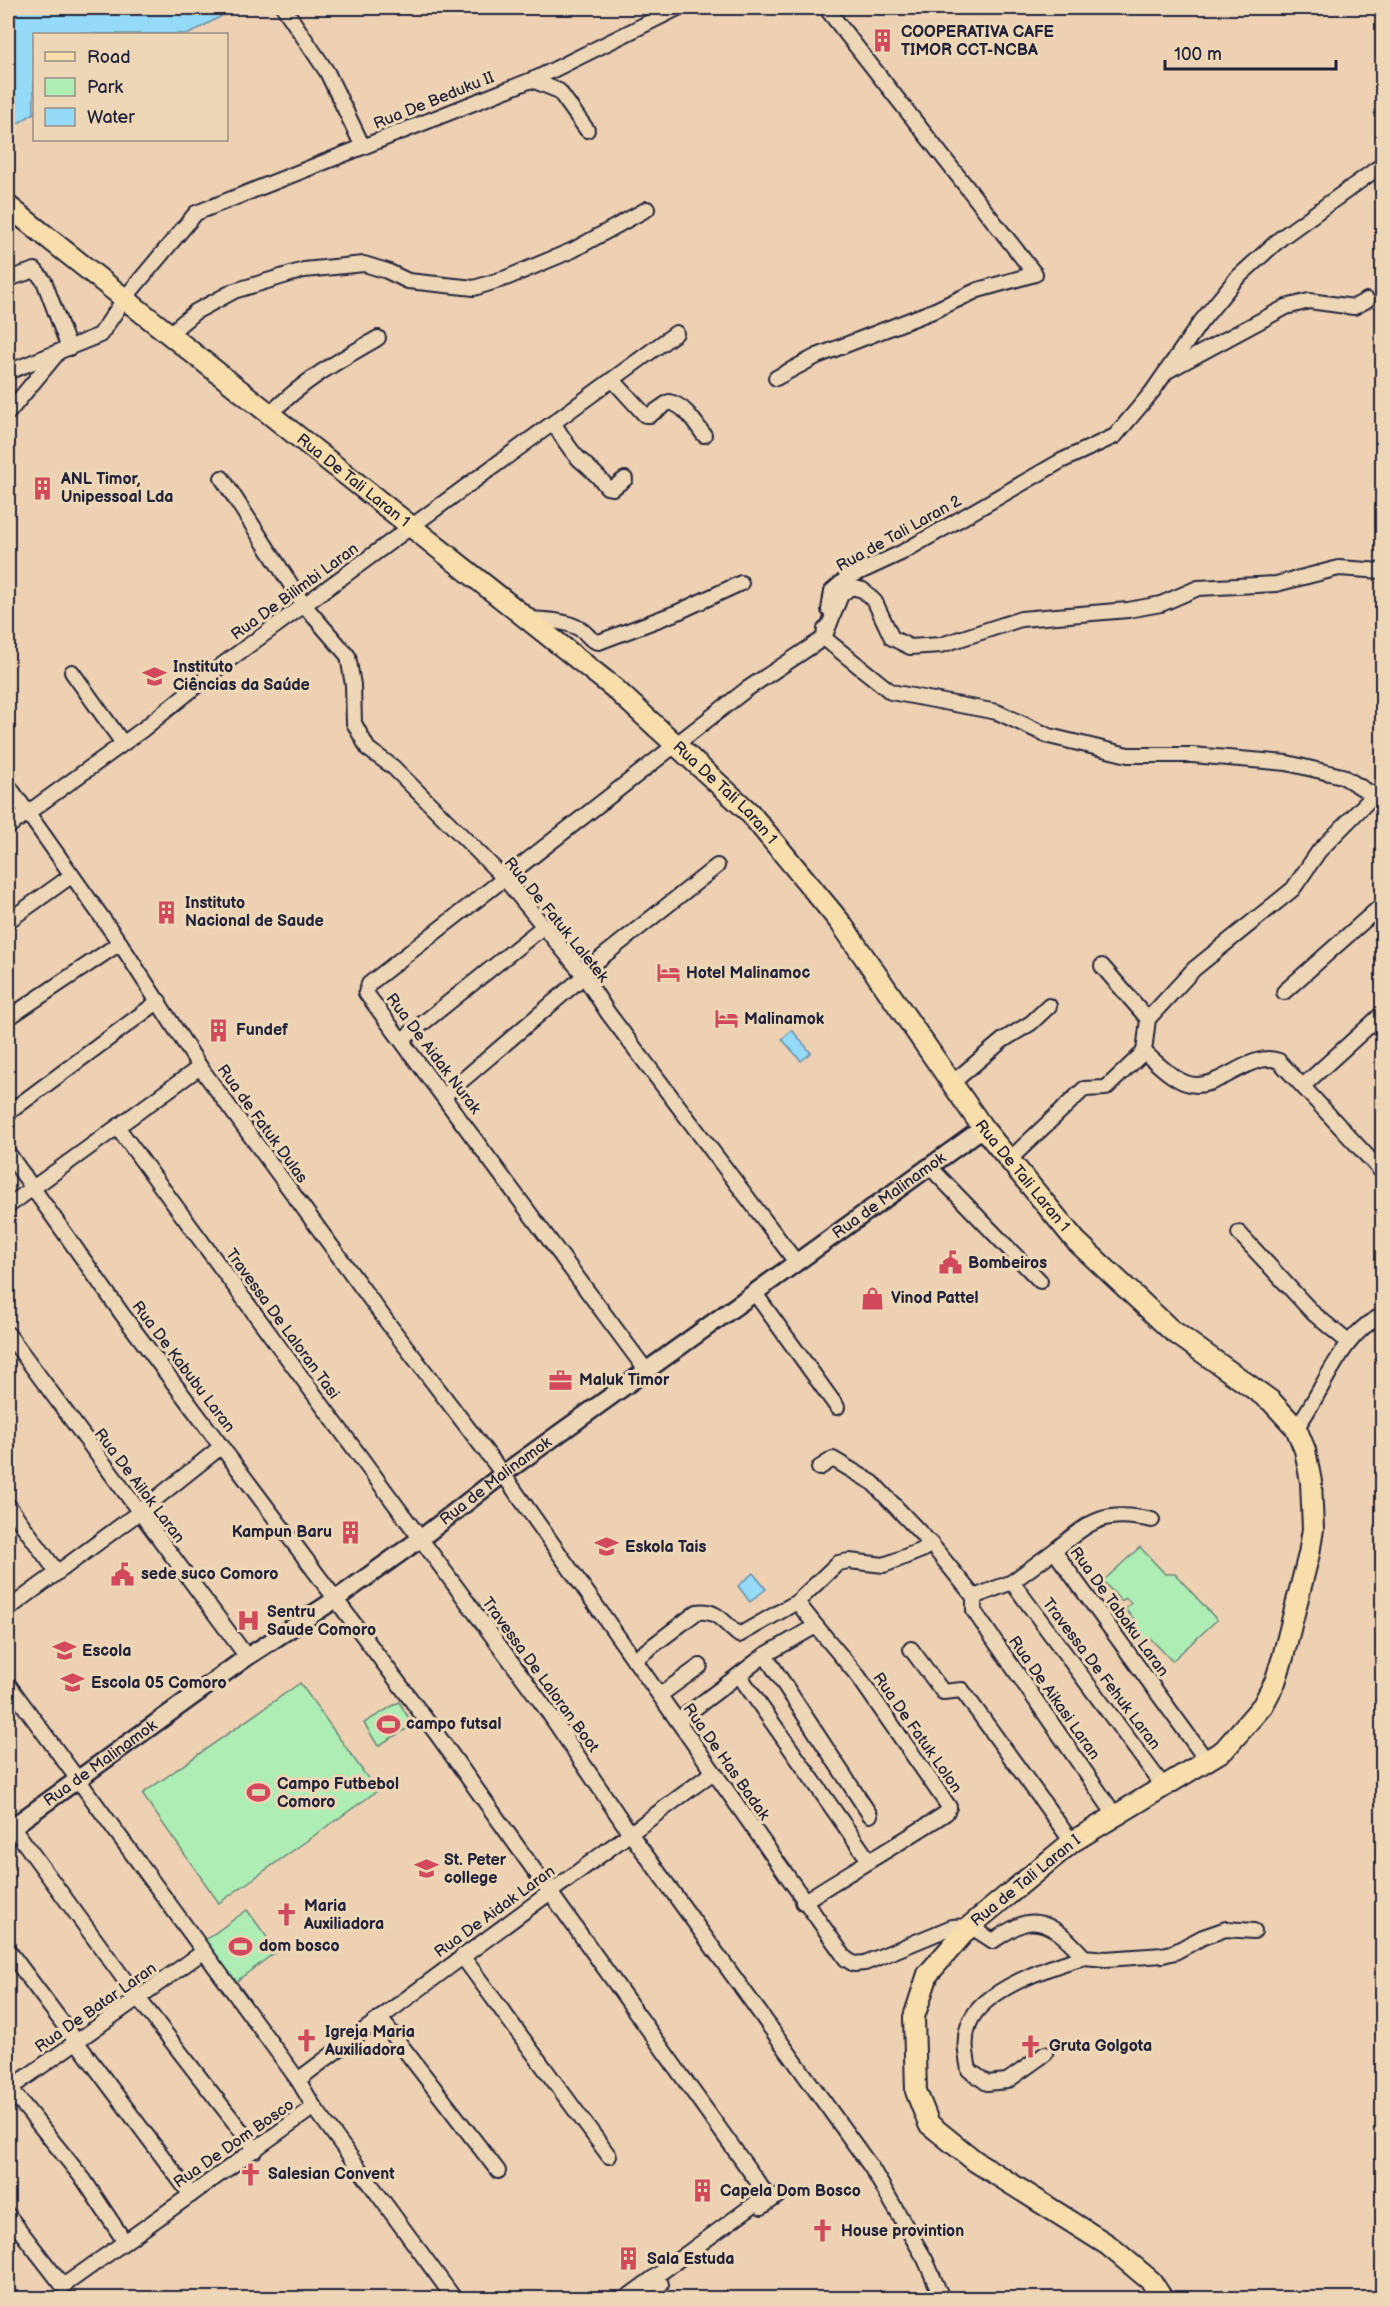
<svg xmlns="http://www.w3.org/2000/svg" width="1390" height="2306" font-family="'Balsamiq Sans',sans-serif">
<rect width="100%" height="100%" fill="#eed1b3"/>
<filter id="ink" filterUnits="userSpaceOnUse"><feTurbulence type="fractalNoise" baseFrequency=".0167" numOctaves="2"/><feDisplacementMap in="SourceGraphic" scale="12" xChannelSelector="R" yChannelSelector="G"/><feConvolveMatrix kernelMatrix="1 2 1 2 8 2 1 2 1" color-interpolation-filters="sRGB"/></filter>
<g filter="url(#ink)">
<g fill="#aeeeb5" stroke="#688878" stroke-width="1.5">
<polygon points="1140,1547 1165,1574 1175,1574 1217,1620 1172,1661 1150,1638 1143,1644 1126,1625 1133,1618 1125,1609 1131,1603 1126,1598 1121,1601 1103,1581"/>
<polygon points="300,1683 377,1791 219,1903 142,1794"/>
<polygon points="399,1702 413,1725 378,1746 364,1723"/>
<polygon points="247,1910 277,1951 234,1983 204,1941"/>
</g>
<g fill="#95daf7" stroke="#6790ac" stroke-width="1.5">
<polygon points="8,8 236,8 189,34 34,34 34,113 8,130"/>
<polygon points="792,1030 811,1053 801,1061 782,1039"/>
<polygon points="753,1573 766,1589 750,1602 738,1586"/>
</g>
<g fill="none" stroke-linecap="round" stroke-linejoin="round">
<defs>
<g id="minor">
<polyline points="284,8 327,72 363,147"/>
<polyline points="532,80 559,91 587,130"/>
<polyline points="8,279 35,270 44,281 69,348"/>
<polyline points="169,334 195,312 234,291 304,270 364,264 387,271 408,281 474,288 506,278 573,250 647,209"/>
<polyline points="1169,370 1286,307 1309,301 1354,307 1367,300"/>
<polyline points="8,372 100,335 125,298 196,213 539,77 678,8"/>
<polyline points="776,378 817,356 933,311 978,290 1035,274 826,8"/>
<path d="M613 380 645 415H650L669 402C685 405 695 423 704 435"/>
<polyline points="8,413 56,355"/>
<path d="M269 415C304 380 336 362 378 338"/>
<path d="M554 424C562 436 569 450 580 460 590 469 598 475 607 487L613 488 625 479"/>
<polyline points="222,478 304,605 348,656 353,685 354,723 368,749 393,767 505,879 582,973 608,1013 796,1262"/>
<polyline points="829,610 832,591 847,578 901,553 1061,461 1115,436 1152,392 1200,323 1236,279 1281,238 1382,165"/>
<path d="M527 619C544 620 565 620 580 629 588 633 589 641 599 642L678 612 741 583"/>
<polyline points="825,629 824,638 891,692 997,712 1049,736 1128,755 1192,755 1287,763 1342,776 1382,800"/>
<polyline points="72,672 122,742"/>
<path d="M8 785 120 943 200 1067 387 1322 503 1474 846 1959 854 1964 865 1963 952 1927 970 1926 993 1941C1002 1935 1013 1927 1023 1924 1047 1916 1069 1940 1084 1957L1106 1959 1163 1955 1175 1952 1203 1937 1226 1929 1254 1931"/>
<polyline points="8,827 142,730 222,665 676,333"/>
<polyline points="8,921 71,876"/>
<polyline points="1102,966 1148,1019"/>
<polyline points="582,973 717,866"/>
<polyline points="1284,992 1382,905"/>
<polyline points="8,1018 120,943"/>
<polyline points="402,1040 544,926"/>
<polyline points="1144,1052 1148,1019 1194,969 1293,889 1319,851 1375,794"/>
<polyline points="952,1083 1003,1040 1031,1023 1049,1006"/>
<polyline points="1304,1085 1382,1014"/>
<polyline points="444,1096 584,976"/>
<polyline points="8,1113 159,1001"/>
<polyline points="118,1128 546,1709 630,1833 871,2167 925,2259 942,2298"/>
<polyline points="8,1153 122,1314 436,1733 767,2195 626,2298"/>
<path d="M1010 1159 1084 1089 1106 1088 1144 1052C1156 1062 1171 1078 1186 1083 1216 1095 1250 1049 1279 1061L1382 1172"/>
<polyline points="929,1166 1040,1281"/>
<polyline points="8,1206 200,1067"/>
<polyline points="1239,1233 1313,1313 1348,1342"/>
<polyline points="754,1292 837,1407"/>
<polyline points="8,1334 247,1657"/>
<polyline points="646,1370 366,993 369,984 747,689 824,638 841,595 851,587 863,590 875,602 892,638 910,647 941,645 1021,619 1128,610 1161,604 1198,588 1276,584 1339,568 1382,571"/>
<path d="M1296 1428C1322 1395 1342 1331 1382 1316"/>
<polyline points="819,1468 833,1459 873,1483 931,1544"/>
<polyline points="8,1505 57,1572"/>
<path d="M1054 1551C1091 1521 1103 1509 1152 1520"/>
<polyline points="1012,1582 1164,1787"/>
<polyline points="974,1597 974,1611 1115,1815"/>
<polyline points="8,1609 138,1513 222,1446"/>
<polyline points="911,1649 943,1692 962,1690 1072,1842"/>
<polyline points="765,1655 870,1815"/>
<path d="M634 1660 697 1612C718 1609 724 1624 739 1635L797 1602"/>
<polyline points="739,1675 868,1859"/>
<polyline points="8,1684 298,2080 314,2107 63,2286 8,2215"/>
<polyline points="660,1695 700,1666"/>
<polyline points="678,1721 765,1655 816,1626 797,1602 838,1563 849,1561 884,1565 922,1550 931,1544 974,1597 1012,1582 1054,1551 1207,1761"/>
<polyline points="12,1826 138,1998 256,2150"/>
<path d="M803 1902C851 1871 899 1844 946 1813L949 1807 858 1676 816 1626"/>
<polyline points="8,1950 191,2195"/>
<polyline points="462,1956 609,2156"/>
<polyline points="380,2018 498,2171"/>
<path d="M1045 2054 1007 2081 987 2083 969 2070C966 2054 963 2040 969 2024 982 1989 1052 1966 1084 1957"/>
<path d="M298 2080C435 1976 574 1875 712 1773"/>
<polyline points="8,2086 84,2180 125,2242"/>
<polyline points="8,2090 203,1952"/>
<polyline points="314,2107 454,2298"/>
<polyline points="762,2207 782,2193"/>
<polyline points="642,2298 661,2284"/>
</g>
<g id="tertiary">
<path id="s1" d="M8 1830 247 1657 336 1599 420 1539 503 1474 983 1128"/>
</g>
<g id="primary">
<path id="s2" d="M8 206 613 687 749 812 840 922 983 1128 1076 1241 1170 1329 1271 1401 1296 1428 1305 1450 1311 1482 1313 1529 1309 1554 1283 1657 1275 1682 1263 1705 1224 1750 1072 1842 970 1926 928 1974 914 2017 916 2091 929 2124 975 2161 1108 2245 1151 2281 1162 2298"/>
</g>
</defs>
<use href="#minor" stroke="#22223b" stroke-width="18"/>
<use href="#tertiary" stroke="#22223b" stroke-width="21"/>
<use href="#primary" stroke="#22223b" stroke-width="24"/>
<use href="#minor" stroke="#edd7b6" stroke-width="14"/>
<use href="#tertiary" stroke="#edd7b6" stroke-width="16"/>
<use href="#primary" stroke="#f8deab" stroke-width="20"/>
</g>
</g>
<defs>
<symbol id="building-bare" viewBox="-9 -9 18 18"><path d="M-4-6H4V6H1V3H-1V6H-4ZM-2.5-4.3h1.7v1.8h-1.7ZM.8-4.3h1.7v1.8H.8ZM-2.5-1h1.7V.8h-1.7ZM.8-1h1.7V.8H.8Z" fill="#d1495b" stroke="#edd7b6" stroke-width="2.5" paint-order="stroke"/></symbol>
<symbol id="university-bare" viewBox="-9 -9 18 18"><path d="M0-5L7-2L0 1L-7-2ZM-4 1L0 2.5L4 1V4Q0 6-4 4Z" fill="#d1495b" stroke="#edd7b6" stroke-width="2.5" paint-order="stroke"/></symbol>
<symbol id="hotel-bare" viewBox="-9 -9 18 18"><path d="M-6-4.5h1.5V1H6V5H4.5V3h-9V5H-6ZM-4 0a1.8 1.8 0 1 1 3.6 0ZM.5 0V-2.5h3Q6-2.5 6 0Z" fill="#d1495b" stroke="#edd7b6" stroke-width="2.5" paint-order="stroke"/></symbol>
<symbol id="civic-bare" viewBox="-9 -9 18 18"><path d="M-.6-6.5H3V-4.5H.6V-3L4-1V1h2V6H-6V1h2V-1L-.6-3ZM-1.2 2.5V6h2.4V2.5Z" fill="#d1495b" stroke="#edd7b6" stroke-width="2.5" paint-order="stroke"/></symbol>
<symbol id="shop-bare" viewBox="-9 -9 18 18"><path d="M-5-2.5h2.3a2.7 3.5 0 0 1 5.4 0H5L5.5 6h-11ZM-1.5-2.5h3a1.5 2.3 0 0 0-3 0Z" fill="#d1495b" stroke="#edd7b6" stroke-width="2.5" paint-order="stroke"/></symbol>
<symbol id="office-bare" viewBox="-9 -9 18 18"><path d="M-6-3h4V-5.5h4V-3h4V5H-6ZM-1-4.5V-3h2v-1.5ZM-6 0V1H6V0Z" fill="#d1495b" stroke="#edd7b6" stroke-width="2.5" paint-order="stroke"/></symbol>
<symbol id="school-bare" viewBox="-9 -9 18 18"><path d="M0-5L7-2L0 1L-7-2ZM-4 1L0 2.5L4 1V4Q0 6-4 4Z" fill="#d1495b" stroke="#edd7b6" stroke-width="2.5" paint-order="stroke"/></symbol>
<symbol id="hospital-bare" viewBox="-9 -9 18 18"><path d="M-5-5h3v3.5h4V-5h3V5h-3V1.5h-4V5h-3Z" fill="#d1495b" stroke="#edd7b6" stroke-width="2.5" paint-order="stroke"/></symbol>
<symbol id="stadium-bare" viewBox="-9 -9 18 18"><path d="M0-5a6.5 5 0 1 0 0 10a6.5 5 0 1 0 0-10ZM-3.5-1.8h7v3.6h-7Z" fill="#d1495b" stroke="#edd7b6" stroke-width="2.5" paint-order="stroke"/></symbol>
<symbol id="church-bare" viewBox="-9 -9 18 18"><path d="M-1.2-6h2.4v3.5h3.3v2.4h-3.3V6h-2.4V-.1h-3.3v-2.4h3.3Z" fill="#d1495b" stroke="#edd7b6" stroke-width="2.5" paint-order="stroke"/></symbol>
</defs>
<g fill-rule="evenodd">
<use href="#building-bare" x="866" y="24" width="33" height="33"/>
<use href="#building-bare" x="26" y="472" width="33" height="33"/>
<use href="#university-bare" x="138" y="660" width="33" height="33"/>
<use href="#building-bare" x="150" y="896" width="33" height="33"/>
<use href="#hotel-bare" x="652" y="956" width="33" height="33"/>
<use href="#hotel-bare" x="710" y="1002" width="33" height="33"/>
<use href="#building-bare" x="202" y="1014" width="33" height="33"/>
<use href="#civic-bare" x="934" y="1246" width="33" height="33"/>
<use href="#shop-bare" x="856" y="1282" width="33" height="33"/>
<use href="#office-bare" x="544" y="1364" width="33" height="33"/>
<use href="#building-bare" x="334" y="1516" width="33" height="33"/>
<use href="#school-bare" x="590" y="1530" width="33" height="33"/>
<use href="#civic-bare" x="106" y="1558" width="33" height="33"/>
<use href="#hospital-bare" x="232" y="1604" width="33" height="33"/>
<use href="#school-bare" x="48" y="1634" width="33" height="33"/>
<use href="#school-bare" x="56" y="1666" width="33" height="33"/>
<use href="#stadium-bare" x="372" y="1708" width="33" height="33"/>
<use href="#stadium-bare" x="242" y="1776" width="33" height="33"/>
<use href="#university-bare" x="410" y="1852" width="33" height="33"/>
<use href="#church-bare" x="270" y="1898" width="33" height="33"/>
<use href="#stadium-bare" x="224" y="1930" width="33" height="33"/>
<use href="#church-bare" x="290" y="2024" width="33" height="33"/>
<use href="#church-bare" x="1014" y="2030" width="33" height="33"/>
<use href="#church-bare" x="234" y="2158" width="33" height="33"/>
<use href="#building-bare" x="686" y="2174" width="33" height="33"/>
<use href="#church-bare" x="806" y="2214" width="33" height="33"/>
<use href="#building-bare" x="612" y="2242" width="33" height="33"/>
</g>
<g text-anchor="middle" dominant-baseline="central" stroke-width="6" stroke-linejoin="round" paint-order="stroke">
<g font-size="16" font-weight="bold" fill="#22223b" stroke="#edd7b6" text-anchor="start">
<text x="901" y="32">COOPERATIVA CAFE<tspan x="901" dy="18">TIMOR CCT-NCBA</tspan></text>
<text x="61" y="479">ANL Timor,<tspan x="61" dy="18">Unipessoal Lda</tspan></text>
<text x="173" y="667">Instituto<tspan x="173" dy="18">Ciências da Saúde</tspan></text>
<text x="185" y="903">Instituto<tspan x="185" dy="18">Nacional de Saude</tspan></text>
<text x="686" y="973">Hotel Malinamoc</text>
<text x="744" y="1019">Malinamok</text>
<text x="236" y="1030">Fundef</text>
<text x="968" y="1263">Bombeiros</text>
<text x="891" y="1298">Vinod Pattel</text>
<text x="579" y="1380">Maluk Timor</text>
<text x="332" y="1532" text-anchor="end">Kampun Baru</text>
<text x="625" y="1547">Eskola Tais</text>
<text x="141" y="1574">sede suco Comoro</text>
<text x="267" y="1612">Sentru<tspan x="267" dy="18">Saude Comoro</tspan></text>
<text x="82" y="1651">Escola</text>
<text x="91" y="1683">Escola 05 Comoro</text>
<text x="406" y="1724">campo futsal</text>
<text x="277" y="1784">Campo Futbebol<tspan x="277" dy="18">Comoro</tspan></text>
<text x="444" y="1860">St. Peter<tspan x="444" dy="18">college</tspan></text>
<text x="304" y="1906">Maria<tspan x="304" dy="18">Auxiliadora</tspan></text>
<text x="259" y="1946">dom bosco</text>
<text x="325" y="2032">Igreja Maria<tspan x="325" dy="18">Auxiliadora</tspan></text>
<text x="1049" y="2046">Gruta Golgota</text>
<text x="268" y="2174">Salesian Convent</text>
<text x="720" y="2191">Capela Dom Bosco</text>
<text x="841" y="2231">House provintion</text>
<text x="647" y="2259">Sala Estuda</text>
</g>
<g font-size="16" fill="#22223b" stroke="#edd7b6">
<text transform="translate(434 101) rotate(-22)">Rua De Beduku II</text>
<text stroke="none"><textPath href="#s2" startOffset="441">Rua De Tali Laran 1</textPath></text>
<text transform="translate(899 534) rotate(-29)">Rua de Tali Laran 2</text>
<text transform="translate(295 592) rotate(-36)">Rua De Bilimbi Laran</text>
<text stroke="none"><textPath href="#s2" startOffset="927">Rua De Tali Laran 1</textPath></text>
<text transform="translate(556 920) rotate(51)">Rua De Fatuk Laletek</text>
<text transform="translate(433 1054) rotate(53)">Rua De Aidak Nurak</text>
<text transform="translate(262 1124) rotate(54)">Rua de Fatuk Dulas</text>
<text stroke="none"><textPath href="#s2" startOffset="1413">Rua De Tali Laran 1</textPath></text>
<text stroke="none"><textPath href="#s1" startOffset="1086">Rua de Malinamok</textPath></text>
<text transform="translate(282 1324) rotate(54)">Travessa De Laloran Tasi</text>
<text transform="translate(183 1367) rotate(53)">Rua De Kabubu Laran</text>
<text stroke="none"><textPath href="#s1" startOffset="600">Rua de Malinamok</textPath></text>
<text transform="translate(139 1486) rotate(53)">Rua De Ailok Laran</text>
<text transform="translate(1119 1612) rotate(54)">Rua De Tabaku Laran</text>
<text transform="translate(1101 1674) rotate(53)">Travessa De Fehuk Laran</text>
<text transform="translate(540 1675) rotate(54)">Travessa De Laloran Boot</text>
<text transform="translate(1054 1698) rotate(55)">Rua De Aikasi Laran</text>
<text transform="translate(917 1733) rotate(55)">Rua De Fatuk Lolon</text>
<text stroke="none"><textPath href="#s1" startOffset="114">Rua de Malinamok</textPath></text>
<text transform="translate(726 1762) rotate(55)">Rua De Has Badak</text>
<text transform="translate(1026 1881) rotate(-39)">Rua de Tali Laran I</text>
<text transform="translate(495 1912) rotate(-36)">Rua De Aidak Laran</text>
<text transform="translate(96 2008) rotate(-35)">Rua De Batar Laran</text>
<text transform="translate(234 2144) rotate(-35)">Rua De Dom Bosco</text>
</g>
</g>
<rect width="1390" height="2306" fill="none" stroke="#edd7b6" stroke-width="30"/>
<rect x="15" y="15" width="1360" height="2276" fill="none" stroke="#22223b" stroke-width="2" filter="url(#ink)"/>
<rect x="33" y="33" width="195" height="108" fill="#edd7b6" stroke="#9c8f85" stroke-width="1.5"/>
<rect x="45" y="52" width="30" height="9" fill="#f8deab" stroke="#9c8f85" stroke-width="1.5"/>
<text x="87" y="63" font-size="18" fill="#22223b">Road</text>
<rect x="45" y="78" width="30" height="18" fill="#aeeeb5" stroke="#9c8f85" stroke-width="1.5"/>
<text x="87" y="93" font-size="18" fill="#22223b">Park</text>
<rect x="45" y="108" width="30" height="18" fill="#95daf7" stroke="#9c8f85" stroke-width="1.5"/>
<text x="87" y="123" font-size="18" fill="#22223b">Water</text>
<path d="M1165 60v9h171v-9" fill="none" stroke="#22223b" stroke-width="3"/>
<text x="1174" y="60" font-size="18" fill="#22223b" stroke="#edd7b6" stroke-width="4.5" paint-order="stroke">100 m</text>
</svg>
